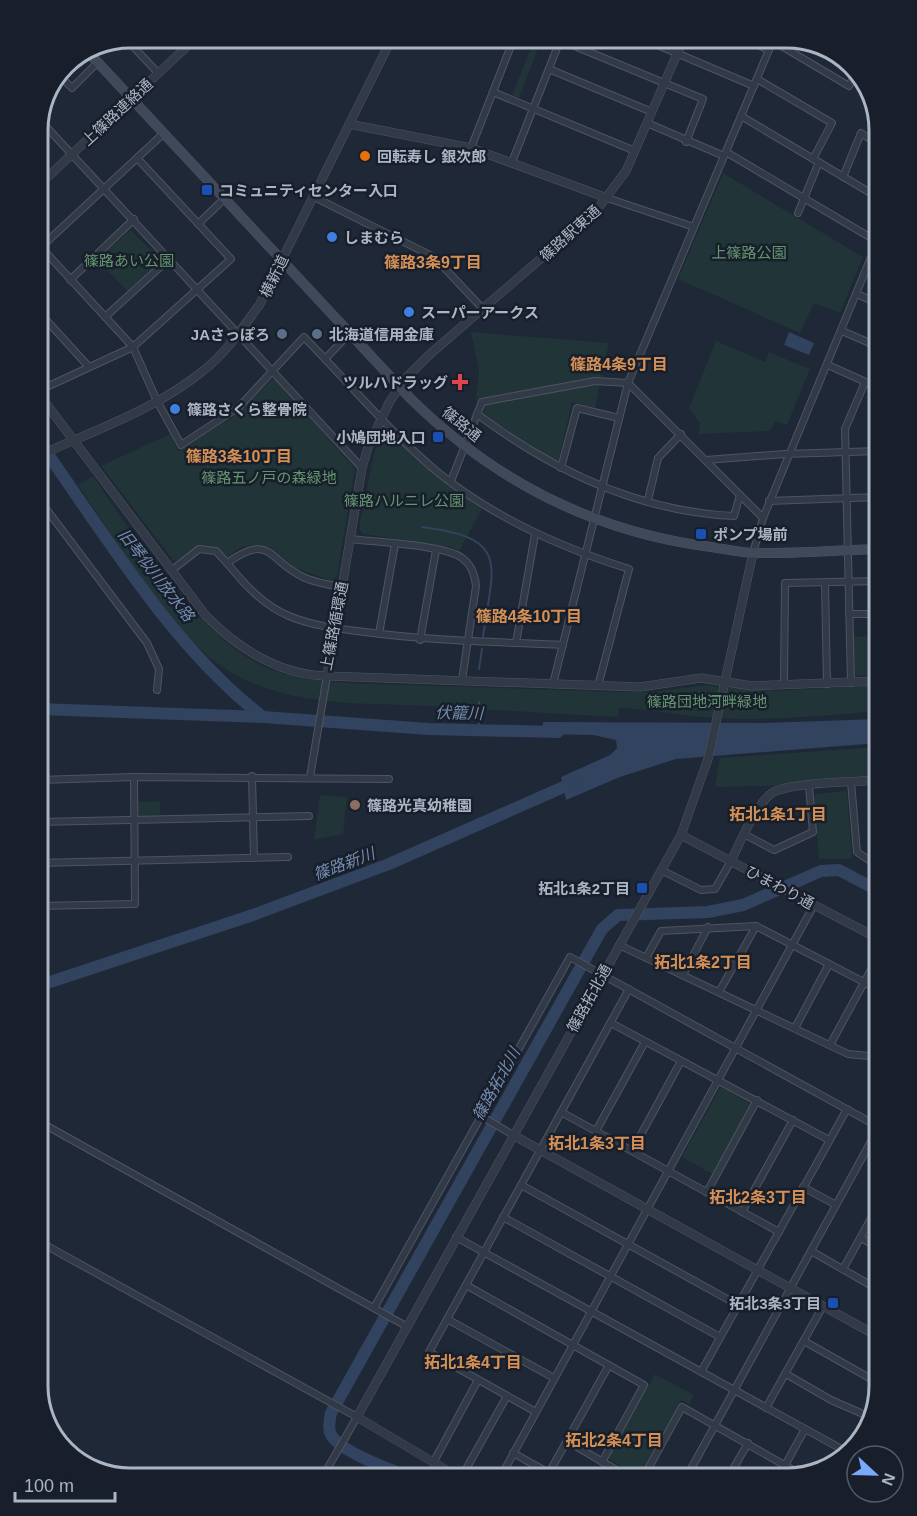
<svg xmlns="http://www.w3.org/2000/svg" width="917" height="1516" font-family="Arial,'Noto Sans JP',sans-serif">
<rect width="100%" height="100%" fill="#1f2836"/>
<g fill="#213437">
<polygon points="535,38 542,38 519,98 512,95"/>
<polygon points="723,173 863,257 840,313 814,303 800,333 678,279"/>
<polygon points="130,230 157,256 159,262 127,291 97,260"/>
<polygon points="471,332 609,343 595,408 572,402 559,459 556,461 483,415 485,405 476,401 479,370"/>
<polygon points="716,341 765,362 769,352 810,369 787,425 775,421 770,431 698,434 700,423 689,408"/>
<path d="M276 379 355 469 337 577 332 581 295 568 272 548 256 545 241 547 227 557C210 536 194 548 176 561L173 560 101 466 170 434 178 451 233 417 271 380Z"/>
<polygon points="387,431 436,475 482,509 459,551 451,547 364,534 359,529 374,453 382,432"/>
<path d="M93 476C134 535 202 643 270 669 294 678 320 681 346 683L621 692H652L705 685 775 691 879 685V711C821 716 759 722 701 717 673 714 647 709 619 708L618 717C556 714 494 710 432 706 361 703 277 708 217 663 166 625 115 539 78 485Z"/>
<polygon points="879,636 879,675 855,676 853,637"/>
<polygon points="879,747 879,777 766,786 715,787 720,758"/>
<polygon points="844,791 847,793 852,857 849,859 819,859 814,797 816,794"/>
<polygon points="320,795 347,797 343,834 314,840"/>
<polygon points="160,801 160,815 138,816 138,802"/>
<polygon points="723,1087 751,1105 712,1174 682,1157 720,1088"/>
<polygon points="655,1374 694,1395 689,1404 681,1400 643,1470 637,1467 633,1474 608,1458"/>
</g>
<g fill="#31435e">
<polygon points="789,332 814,343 809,355 784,345"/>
<polygon points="879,719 879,743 676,759 620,777 566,800 561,777 610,755 617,748 616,740 593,735 543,734 543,722 764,723"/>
</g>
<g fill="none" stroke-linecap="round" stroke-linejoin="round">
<g stroke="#31435e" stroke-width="2">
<path d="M422 527C511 538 493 564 483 637"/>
<polyline points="479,669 482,649"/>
<polyline points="479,729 479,702"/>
</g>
<g stroke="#31435e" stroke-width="12">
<path d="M38 440C104 533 172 647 263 717"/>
<polyline points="38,709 263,717 429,729 558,732"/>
<polyline points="38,986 253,915 389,864 577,781"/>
<path d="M413 1478C393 1471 350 1455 335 1440 327 1433 329 1423 331 1413L602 929 618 915 708 912 743 905 821 871 839 870 879 891"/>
</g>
<defs>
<g id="minor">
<polyline points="641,38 754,86"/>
<polyline points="742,38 769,50"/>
<polyline points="126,39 158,73"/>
<polyline points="560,40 703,99 686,142"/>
<polyline points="773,41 849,86 856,73"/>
<polyline points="549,69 652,112"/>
<polyline points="60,76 72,88 98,62"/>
<polyline points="757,79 832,123 813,159"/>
<polyline points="493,92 635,151"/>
<polyline points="741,116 879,198"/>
<polyline points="40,120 362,468"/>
<polyline points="647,123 724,156"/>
<polyline points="471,148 514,38"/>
<polyline points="726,152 878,242"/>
<polyline points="512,162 561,38"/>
<polyline points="843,177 861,133 879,145"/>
<polyline points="314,197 434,257 483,309"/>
<polyline points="607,198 694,227"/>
<polyline points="798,213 819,162"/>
<polyline points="198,224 224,199"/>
<path d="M38 244 133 347 157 401 181 445 239 407 304 337C347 381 388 430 435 470 492 517 559 547 629 569L598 686"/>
<polyline points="39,249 164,133"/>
<polyline points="70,280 134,219"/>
<polyline points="857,294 879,304"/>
<polyline points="38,311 89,367"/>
<polyline points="105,317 170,258"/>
<polyline points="842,331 879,347"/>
<polyline points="325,359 350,333"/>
<polyline points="828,365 879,388"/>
<polyline points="38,391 133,347 231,259 137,158"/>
<path d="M477 414C552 470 640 512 734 516L740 495"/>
<polyline points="706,460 785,454 879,451"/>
<polyline points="561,468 577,408 619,418"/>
<polyline points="451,481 482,402 595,381 628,383 763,518"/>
<polyline points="38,498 147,643 159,669 157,690"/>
<polyline points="648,500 658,458 681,434"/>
<polyline points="769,501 879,497"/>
<path d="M350 539C374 542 446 545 462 558 472 565 475 575 476 586L462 680"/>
<polyline points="753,553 763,518 879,238"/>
<path d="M227 563C245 585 263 605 289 616 313 626 340 629 365 632 431 641 497 642 563 645"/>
<path d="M172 570 199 549 216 551 227 563C272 531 268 562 305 578 317 583 330 585 342 587"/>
<polyline points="825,583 827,684"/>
<polyline points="849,614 879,614"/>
<polyline points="379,634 395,544"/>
<polyline points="420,640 436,550"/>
<polyline points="516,643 535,534"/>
<polyline points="851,683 845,429 865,382"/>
<polyline points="553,684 628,383 774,38"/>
<polyline points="784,685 785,583 879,581"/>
<polyline points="252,776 254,858"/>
<polyline points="310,777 327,676"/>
<polyline points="38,780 134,777 389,779"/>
<polyline points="851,782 857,852 879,867"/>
<polyline points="38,822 309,816"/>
<polyline points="744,834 774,850 813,832 809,786"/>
<polyline points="38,863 288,857"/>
<polyline points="661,870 701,890 715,889 731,861"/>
<polyline points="38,906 135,904 134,777"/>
<polyline points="619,945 848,1054 879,1057"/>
<polyline points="646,958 661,931 756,926 879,990"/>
<polyline points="683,975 708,927"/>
<polyline points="719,992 756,926"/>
<polyline points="611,1023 829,1140"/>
<polyline points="795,1028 829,964"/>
<polyline points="830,1045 879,955"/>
<polyline points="872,1056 879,1041"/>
<polyline points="561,1112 779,1232"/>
<polyline points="481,1116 513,1135"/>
<polyline points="38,1121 406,1326"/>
<polyline points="596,1131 645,1042"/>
<polyline points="632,1151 681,1061"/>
<polyline points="521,1185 738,1305"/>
<polyline points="803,1187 836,1205"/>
<polyline points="707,1192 757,1100"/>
<polyline points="742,1212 793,1120"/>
<polyline points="503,1217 720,1337"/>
<polyline points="456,1237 847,1452"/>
<polyline points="861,1238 879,1248"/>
<polyline points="38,1241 357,1417 322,1478"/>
<polyline points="811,1251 879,1290"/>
<polyline points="843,1269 879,1204"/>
<polyline points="466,1285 644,1385 602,1462"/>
<polyline points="374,1308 570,957 879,1127"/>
<polyline points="447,1319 554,1378"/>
<polyline points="804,1341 873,1380 879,1366"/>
<polyline points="701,1372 847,1109"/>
<polyline points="786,1374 831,1400 870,1417"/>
<polyline points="766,1408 823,1306"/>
<polyline points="536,1412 429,1352 629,989"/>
<polyline points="567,1441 630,1478"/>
<polyline points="513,1453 558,1478"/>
<polyline points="433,1463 478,1380"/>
<polyline points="549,1473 609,1365"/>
<polyline points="461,1478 507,1396"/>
<polyline points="500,1478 814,905"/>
<polyline points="643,1478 682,1407 802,1475"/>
<polyline points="686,1478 879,1127"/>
<polyline points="728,1478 748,1443"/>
<polyline points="778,1478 805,1429"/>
</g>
<g id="tertiary">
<polyline points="349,124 471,148 607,198"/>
<polyline points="38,186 196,38"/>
<path d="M38 393 206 616C238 648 279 675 327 676L362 468 368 447 390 401 406 378 429 355 596 211 626 171 684 38"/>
<path d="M38 456C93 431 157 409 204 370 227 352 243 327 260 304L392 38"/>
<polyline points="327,676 640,687 701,678 752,686 879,681"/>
<polyline points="681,835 879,939"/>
<path d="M731 861C740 843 756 804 772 793 789 782 857 782 879 780"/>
<polyline points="513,1135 879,1337"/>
<polyline points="460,1478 357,1417 681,835 708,759 753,553"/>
</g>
<path id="secondary" d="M90 54 410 398C493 480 594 532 711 547 724 549 738 552 752 553 794 554 837 550 879 549"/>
</defs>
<use href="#minor" stroke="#4d5562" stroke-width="8"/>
<use href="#tertiary" stroke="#4d5562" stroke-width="9"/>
<use href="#secondary" stroke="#4d5562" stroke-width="10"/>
<use href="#minor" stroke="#323a47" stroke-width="6"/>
<use href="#tertiary" stroke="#323a47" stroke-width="8"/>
<use href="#secondary" stroke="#40495a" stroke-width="9"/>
</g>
<circle fill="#e8710a" stroke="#181f2b" stroke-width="2" cx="365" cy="156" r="6"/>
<g fill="#1a4fb4" stroke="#181f2b" stroke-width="2">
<rect x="201" y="184" width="12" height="12" rx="3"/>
<rect x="432" y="431" width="12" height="12" rx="3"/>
<rect x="695" y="528" width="12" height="12" rx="3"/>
<rect x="636" y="882" width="12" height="12" rx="3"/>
<rect x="827" y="1297" width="12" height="12" rx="3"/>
</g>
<g fill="#3f7fe0" stroke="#181f2b" stroke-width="2">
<circle cx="332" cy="237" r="6"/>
<circle cx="409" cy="312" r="6"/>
<circle cx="175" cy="409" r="6"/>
</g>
<g fill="#5c6f8a" stroke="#181f2b" stroke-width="2">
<circle cx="282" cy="334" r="6"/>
<circle cx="317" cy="334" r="6"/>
</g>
<path fill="#e0444e" stroke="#181f2b" stroke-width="2" d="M457 373h6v6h6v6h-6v6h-6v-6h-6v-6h6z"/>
<circle fill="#8d6e63" stroke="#181f2b" stroke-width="2" cx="355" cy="805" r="6"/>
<g text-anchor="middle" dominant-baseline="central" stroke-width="5" stroke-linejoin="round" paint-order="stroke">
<g font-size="15" fill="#acb5c4" stroke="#181f2b">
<text transform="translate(117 112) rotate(-43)">上篠路連絡通</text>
<text transform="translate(570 233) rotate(-42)">篠路駅東通</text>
<text transform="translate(274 276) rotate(-64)">横新道</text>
<text transform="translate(462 424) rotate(39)">篠路通</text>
<text transform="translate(334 626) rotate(-79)">上篠路循環通</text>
<text transform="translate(780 887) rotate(28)">ひまわり通</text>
<text transform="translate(589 998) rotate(-61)">篠路拓北通</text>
</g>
<g font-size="15" font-weight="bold" fill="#acb5c4" stroke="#181f2b" text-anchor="start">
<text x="377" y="156">回転寿し 銀次郎</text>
<text x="219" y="190">コミュニティセンター入口</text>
<text x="344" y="237">しまむら</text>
<text x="421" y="312">スーパーアークス</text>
<text x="270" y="334" text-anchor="end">JAさっぽろ</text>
<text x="329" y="334">北海道信用金庫</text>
<text x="448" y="382" text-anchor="end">ツルハドラッグ</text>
<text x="187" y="409">篠路さくら整骨院</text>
<text x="426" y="437" text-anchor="end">小鳩団地入口</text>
<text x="713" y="534">ポンプ場前</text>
<text x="367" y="805">篠路光真幼稚園</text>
<text x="630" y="888" text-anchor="end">拓北1条2丁目</text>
<text x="821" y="1303" text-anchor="end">拓北3条3丁目</text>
</g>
<g font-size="15" fill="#649570" stroke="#181f2b">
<text x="749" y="252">上篠路公園</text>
<text x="129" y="260">篠路あい公園</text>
<text x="269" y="477">篠路五ノ戸の森緑地</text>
<text x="404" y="500">篠路ハルニレ公園</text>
<text x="707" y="701">篠路団地河畔緑地</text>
</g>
<g font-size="16" font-weight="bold" fill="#d59056" stroke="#181f2b">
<text x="433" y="262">篠路3条9丁目</text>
<text x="619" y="364">篠路4条9丁目</text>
<text x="239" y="456">篠路3条10丁目</text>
<text x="529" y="616">篠路4条10丁目</text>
<text x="778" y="814">拓北1条1丁目</text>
<text x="703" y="962">拓北1条2丁目</text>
<text x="597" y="1143">拓北1条3丁目</text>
<text x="758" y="1197">拓北2条3丁目</text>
<text x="473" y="1362">拓北1条4丁目</text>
<text x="614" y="1440">拓北2条4丁目</text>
</g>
<g font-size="16" font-style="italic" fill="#738bae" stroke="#181f2b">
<text transform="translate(156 575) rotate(52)">旧琴似川放水路</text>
<text transform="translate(459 713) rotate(1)">伏籠川</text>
<text transform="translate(344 864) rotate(-21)">篠路新川</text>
<text transform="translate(496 1084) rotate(-61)">篠路拓北川</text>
</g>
</g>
<path d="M0 0H917V1516H0ZM130 48H787A82 82 0 0 1 869 130V1386A82 82 0 0 1 787 1468H130A82 82 0 0 1 48 1386V130A82 82 0 0 1 130 48Z" fill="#181f2b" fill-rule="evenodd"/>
<path fill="none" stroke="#acb5c4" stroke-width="3" d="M130 48H787A82 82 0 0 1 869 130V1386A82 82 0 0 1 787 1468H130A82 82 0 0 1 48 1386V130A82 82 0 0 1 130 48Z"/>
<g transform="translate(875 1474) rotate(112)"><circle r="28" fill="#181f2b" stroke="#535b68" stroke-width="1.5"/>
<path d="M0-4.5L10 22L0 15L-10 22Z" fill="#7ba9fa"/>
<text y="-9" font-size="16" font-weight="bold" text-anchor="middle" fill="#acb5c4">N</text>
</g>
<path d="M15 1492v9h100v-9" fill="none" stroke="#acb5c4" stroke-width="3"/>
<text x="24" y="1492" font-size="18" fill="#acb5c4" stroke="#181f2b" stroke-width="4.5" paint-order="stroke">100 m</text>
</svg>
